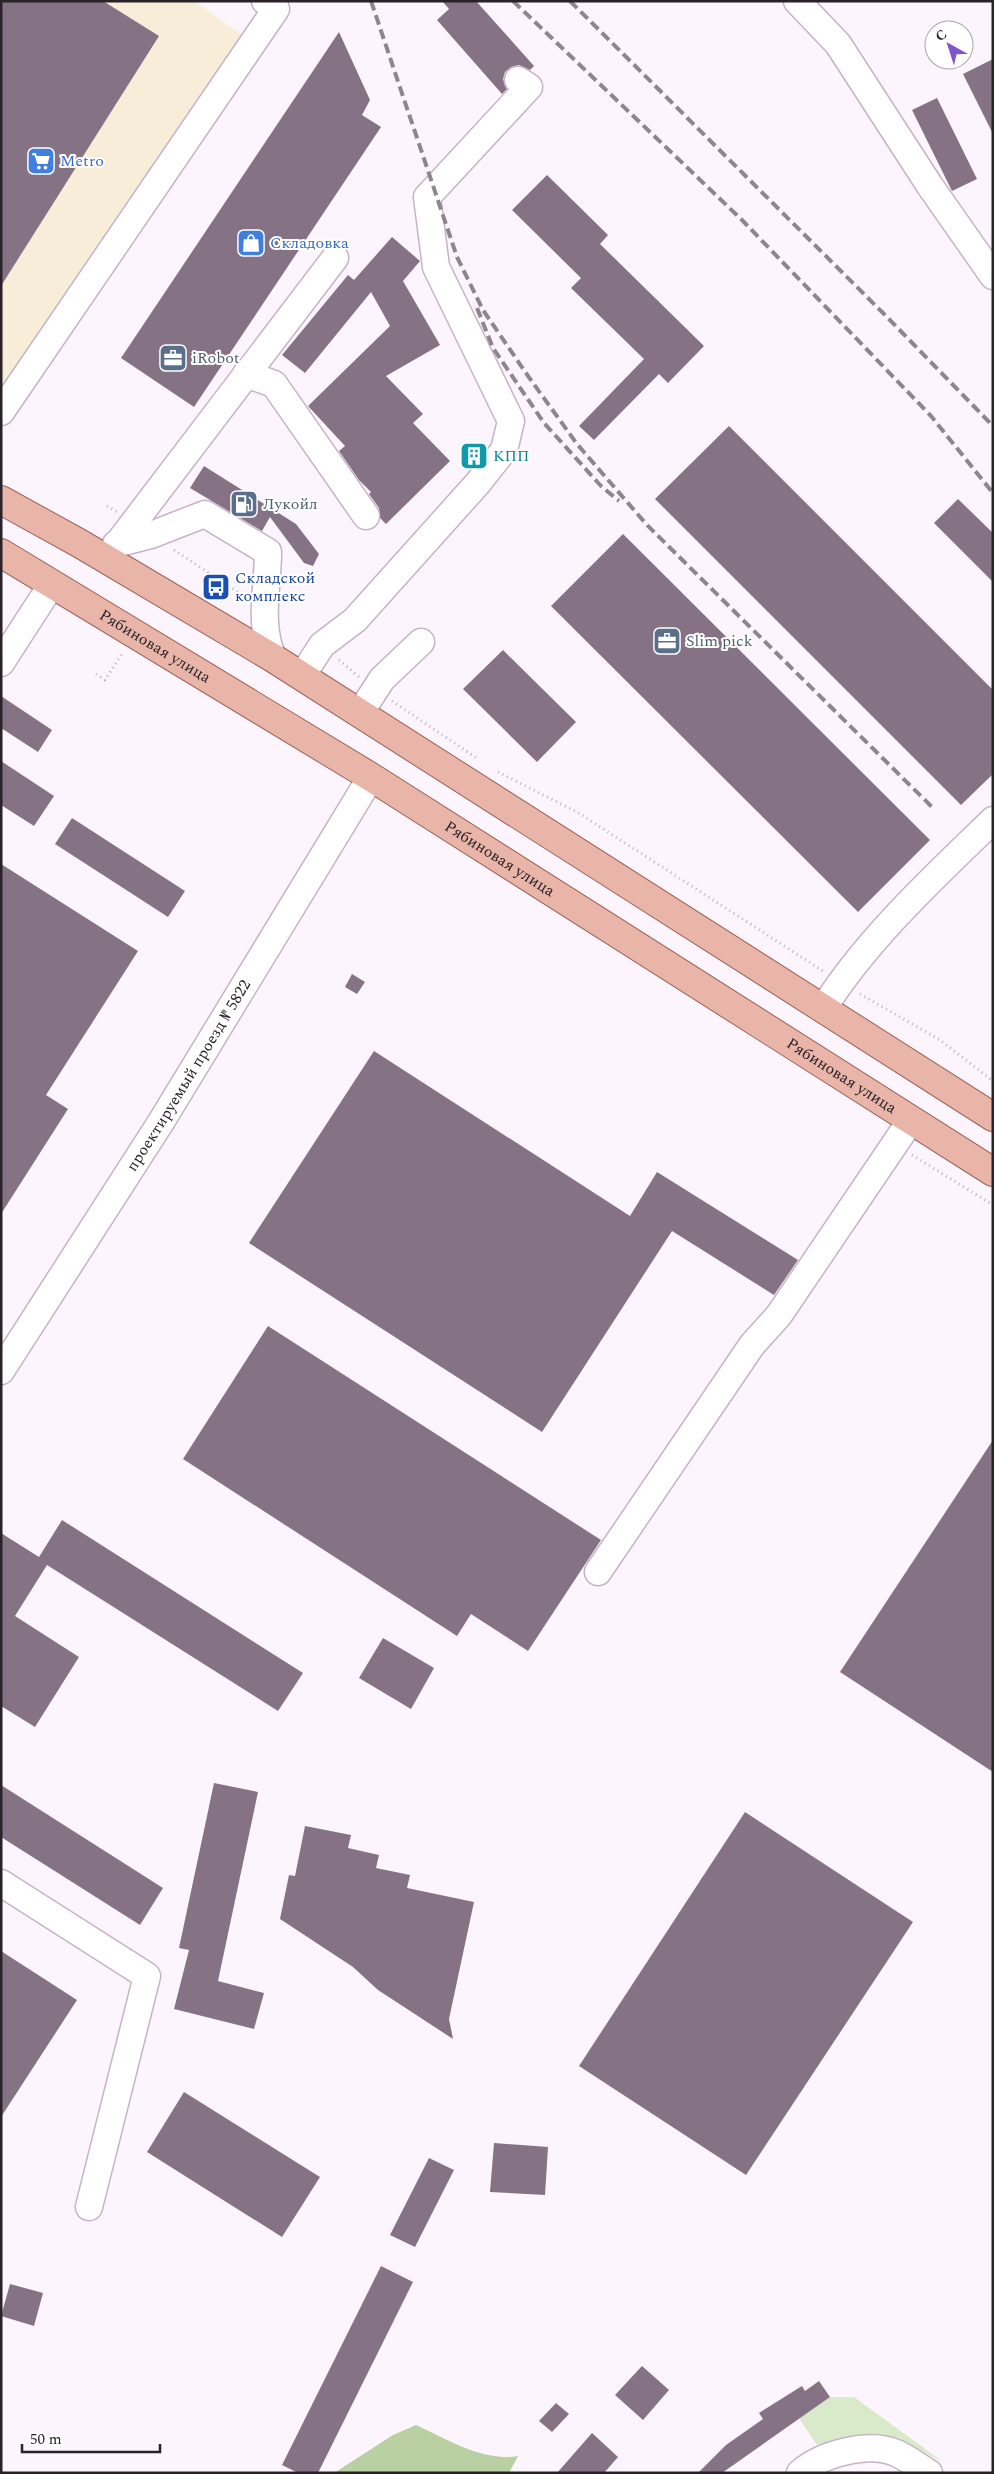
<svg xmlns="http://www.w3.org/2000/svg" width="994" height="2474" font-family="Spectral,serif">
<rect width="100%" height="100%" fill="#fdf5fd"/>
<polygon fill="#f7edd8" points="1,1 194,1 248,39 1,395"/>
<polygon fill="#d8eac9" points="830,2397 854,2397 943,2462 899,2440 817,2445 799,2418"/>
<path fill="#b8d0a2" d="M416 2425C447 2439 483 2462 518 2456L509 2473H334L393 2435Z"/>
<g fill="#857385">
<polygon points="1,1 103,1 159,36 1,286"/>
<polygon points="442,1 476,1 534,66 530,70 519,65 511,67 505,72 503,79 507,89 502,94 437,20 449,9"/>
<polygon points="339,32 370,100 362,115 381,127 194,407 121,358"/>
<polygon points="993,59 993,134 963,74"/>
<polygon points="937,98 977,179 952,191 912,110"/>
<polygon points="547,175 608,235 600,244 704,346 668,383 659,374 594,440 579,426 644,359 571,288 581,278 512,210"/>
<polygon points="392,237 420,261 403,281 440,345 386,376 423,414 413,423 450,461 386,524 380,518 379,508 369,494 371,492 359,480 339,451 345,446 308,406 390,326 371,292 305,373 282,355 348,275 354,280"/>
<polygon points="729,426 993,690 993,774 961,805 655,499"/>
<polygon points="204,466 296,524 319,554 313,566 304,563 270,517 262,531 190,488"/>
<polygon points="958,499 993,533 993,582 934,523"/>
<polygon points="623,534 930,840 858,912 551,606"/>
<polygon points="503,650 576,722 537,762 463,689"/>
<polygon points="1,696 52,730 38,752 1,728"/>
<polygon points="1,761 54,796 34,826 1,805"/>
<polygon points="72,818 185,891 168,917 55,844"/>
<polygon points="1,864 138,951 46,1095 68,1109 1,1214"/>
<polygon points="352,974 365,982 357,994 345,987"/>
<polygon points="374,1051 630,1216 657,1172 798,1260 774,1295 672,1231 542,1432 249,1243"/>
<polygon points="268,1326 601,1540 528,1651 471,1614 457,1636 183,1459"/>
<polygon points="993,1440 993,1772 840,1672"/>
<polygon points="62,1520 303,1673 278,1711 47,1565 15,1616 79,1657 35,1727 1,1706 1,1533 39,1557"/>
<polygon points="383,1638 434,1668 411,1709 359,1678"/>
<polygon points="214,1783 258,1792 218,1981 264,1993 254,2029 174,2009 189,1950 179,1948"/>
<polygon points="1,1785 163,1888 140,1925 1,1837"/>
<polygon points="745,1812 913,1922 746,2175 579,2066"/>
<polygon points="305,1826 351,1835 348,1848 379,1855 376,1868 410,1875 407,1888 474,1902 449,2019 453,2039 378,1990 353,1967 280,1919 289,1875 295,1876"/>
<polygon points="1,1951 77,2000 1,2117"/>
<polygon points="184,2092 320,2177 282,2237 147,2152"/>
<polygon points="494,2143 548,2147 545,2195 490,2192"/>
<polygon points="429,2158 454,2170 415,2247 390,2235"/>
<polygon points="381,2266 413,2282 318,2473 298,2473 282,2465"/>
<polygon points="10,2284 43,2293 34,2326 1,2316"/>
<polygon points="642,2366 669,2390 643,2420 615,2395"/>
<polygon points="819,2381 830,2397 722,2473 698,2473 726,2445 763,2419 759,2413 802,2386 805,2391"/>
<polygon points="556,2403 569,2414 552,2432 539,2421"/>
<polygon points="592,2433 618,2457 604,2473 557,2473"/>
</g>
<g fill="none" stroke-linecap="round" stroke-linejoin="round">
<defs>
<g id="minor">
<polyline points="797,1 838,44 930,186 993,276"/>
<polyline points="246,374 274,384 366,516"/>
<polyline points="1,412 276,9 265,1"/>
<path d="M116 544 151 535 205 514 268 552C268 587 258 624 273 658"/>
<polyline points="106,559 335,258"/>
<polyline points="1,663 52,584"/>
<polyline points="302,676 322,645 355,620 478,483 504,450 511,421 436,267 427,197 529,87 518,80"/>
<polyline points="360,713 382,679 421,642"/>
<path d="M823 1009C865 941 935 876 993 820"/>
<path id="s1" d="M1 1371 161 1122 371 777"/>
<polyline points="598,1572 752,1345 779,1315 911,1120"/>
<polyline points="1,1883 147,1976 89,2207"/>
<path d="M800 2473C821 2454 869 2441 896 2453 907 2458 918 2466 929 2473"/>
</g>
<g id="major">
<polyline points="1,500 79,543 273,658 993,1117"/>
<path id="s2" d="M1 553 371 777 993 1172"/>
</g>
</defs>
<use href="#minor" stroke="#c6b3c6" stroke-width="29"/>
<use href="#major" stroke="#9c6157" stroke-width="30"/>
<g stroke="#bbb3bb" stroke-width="3" stroke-dasharray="1 4" stroke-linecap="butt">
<polyline points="107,506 117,512"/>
<polyline points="174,550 244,596"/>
<polyline points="339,660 359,677"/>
<polyline points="96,674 105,680 123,652"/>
<polyline points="392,701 478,759"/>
<polyline points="498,772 577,812 823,971"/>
<polyline points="860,994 940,1040 993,1081"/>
<polyline points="912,1155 993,1205"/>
</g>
<use href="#minor" stroke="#fff" stroke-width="26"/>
<use href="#major" stroke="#e9b5a9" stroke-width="28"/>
<g stroke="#8d868d" stroke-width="4" stroke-dasharray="10 5" stroke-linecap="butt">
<polyline points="371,1 457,257 483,310 528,376 577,444 647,525 935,810"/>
<polyline points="513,1 741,219 931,416 993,493"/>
<polyline points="570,1 884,314 993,426"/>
<polyline points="477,308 493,348 544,423 601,486 619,501"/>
</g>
</g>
<defs>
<symbol id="supermarket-square" viewBox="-11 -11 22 22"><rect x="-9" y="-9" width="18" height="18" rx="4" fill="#3f7fe0" stroke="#fff"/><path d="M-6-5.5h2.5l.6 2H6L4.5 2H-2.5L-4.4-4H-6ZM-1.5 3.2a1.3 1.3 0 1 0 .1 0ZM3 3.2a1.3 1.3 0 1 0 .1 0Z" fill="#fff"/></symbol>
<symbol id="shop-square" viewBox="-11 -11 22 22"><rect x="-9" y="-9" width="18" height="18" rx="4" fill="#3f7fe0" stroke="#fff"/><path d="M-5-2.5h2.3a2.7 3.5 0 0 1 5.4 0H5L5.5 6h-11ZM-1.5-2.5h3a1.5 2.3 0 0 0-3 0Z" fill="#fff"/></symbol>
<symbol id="office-square" viewBox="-11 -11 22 22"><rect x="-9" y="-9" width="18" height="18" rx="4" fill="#5c6f8a" stroke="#fff"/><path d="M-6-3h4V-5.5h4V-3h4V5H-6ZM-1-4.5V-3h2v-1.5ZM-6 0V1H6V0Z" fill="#fff"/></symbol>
<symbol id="building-square" viewBox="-11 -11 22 22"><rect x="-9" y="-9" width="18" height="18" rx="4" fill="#0f9aa8" stroke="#fff"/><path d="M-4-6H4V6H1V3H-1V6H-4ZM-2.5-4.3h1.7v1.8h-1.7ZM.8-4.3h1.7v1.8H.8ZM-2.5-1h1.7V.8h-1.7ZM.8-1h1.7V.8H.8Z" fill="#fff"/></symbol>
<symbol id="fuel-square" viewBox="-11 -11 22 22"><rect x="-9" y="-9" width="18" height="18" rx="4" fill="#5c6f8a" stroke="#fff"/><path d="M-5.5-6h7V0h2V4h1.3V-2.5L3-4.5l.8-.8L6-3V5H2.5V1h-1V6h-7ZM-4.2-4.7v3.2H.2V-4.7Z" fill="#fff"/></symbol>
<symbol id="bus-square" viewBox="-11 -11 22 22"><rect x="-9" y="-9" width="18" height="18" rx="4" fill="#1a4fb4" stroke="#fff"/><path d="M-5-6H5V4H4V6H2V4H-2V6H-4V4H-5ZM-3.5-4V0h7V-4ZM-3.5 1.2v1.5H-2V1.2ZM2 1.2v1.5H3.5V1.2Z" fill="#fff"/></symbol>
</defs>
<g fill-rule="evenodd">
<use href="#supermarket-square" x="25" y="145" width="32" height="32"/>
<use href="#shop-square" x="235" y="227" width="32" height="32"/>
<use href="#office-square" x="157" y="342" width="32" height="32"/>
<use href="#building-square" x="458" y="440" width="32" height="32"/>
<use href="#fuel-square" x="228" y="488" width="32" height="32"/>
<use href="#bus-square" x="200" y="571" width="32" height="32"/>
<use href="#office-square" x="651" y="625" width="32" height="32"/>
</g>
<g text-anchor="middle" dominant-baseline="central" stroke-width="4" stroke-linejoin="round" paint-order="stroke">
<g font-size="16" fill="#366cbe" stroke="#fff" text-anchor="start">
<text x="60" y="161">Metro</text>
<text x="270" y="243">Складовка</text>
</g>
<g font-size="16" fill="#4e5e75" stroke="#fff" text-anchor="start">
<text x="192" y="358">iRobot</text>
<text x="263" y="504">Лукойл</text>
<text x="686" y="641">Slim pick</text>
</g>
<g font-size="16" fill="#0d838f" stroke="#fff" text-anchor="start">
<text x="493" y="456">КПП</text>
</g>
<g font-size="16" fill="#164399" stroke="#fff" text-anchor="start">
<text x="235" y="578">Складской<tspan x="235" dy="18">комплекс</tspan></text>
</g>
<g font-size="16" fill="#292229" stroke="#fff">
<text stroke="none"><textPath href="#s2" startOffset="180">Рябиновая улица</textPath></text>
<text stroke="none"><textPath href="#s2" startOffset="585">Рябиновая улица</textPath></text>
<text stroke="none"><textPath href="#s1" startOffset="350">проектируемый проезд № 5822</textPath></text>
<text stroke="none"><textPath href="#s2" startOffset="990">Рябиновая улица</textPath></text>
</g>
</g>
<rect width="994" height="2474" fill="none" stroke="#292229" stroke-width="5"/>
<g transform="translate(949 45) rotate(321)"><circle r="24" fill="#ffffff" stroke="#a9a7a9"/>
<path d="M0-4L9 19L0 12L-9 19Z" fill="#8153cc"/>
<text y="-8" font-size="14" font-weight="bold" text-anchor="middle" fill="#292229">С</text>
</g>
<path d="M22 2444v8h138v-8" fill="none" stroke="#292229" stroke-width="2.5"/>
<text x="30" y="2444" font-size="15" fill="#292229" stroke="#ffffff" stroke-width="4" paint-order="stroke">50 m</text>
</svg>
